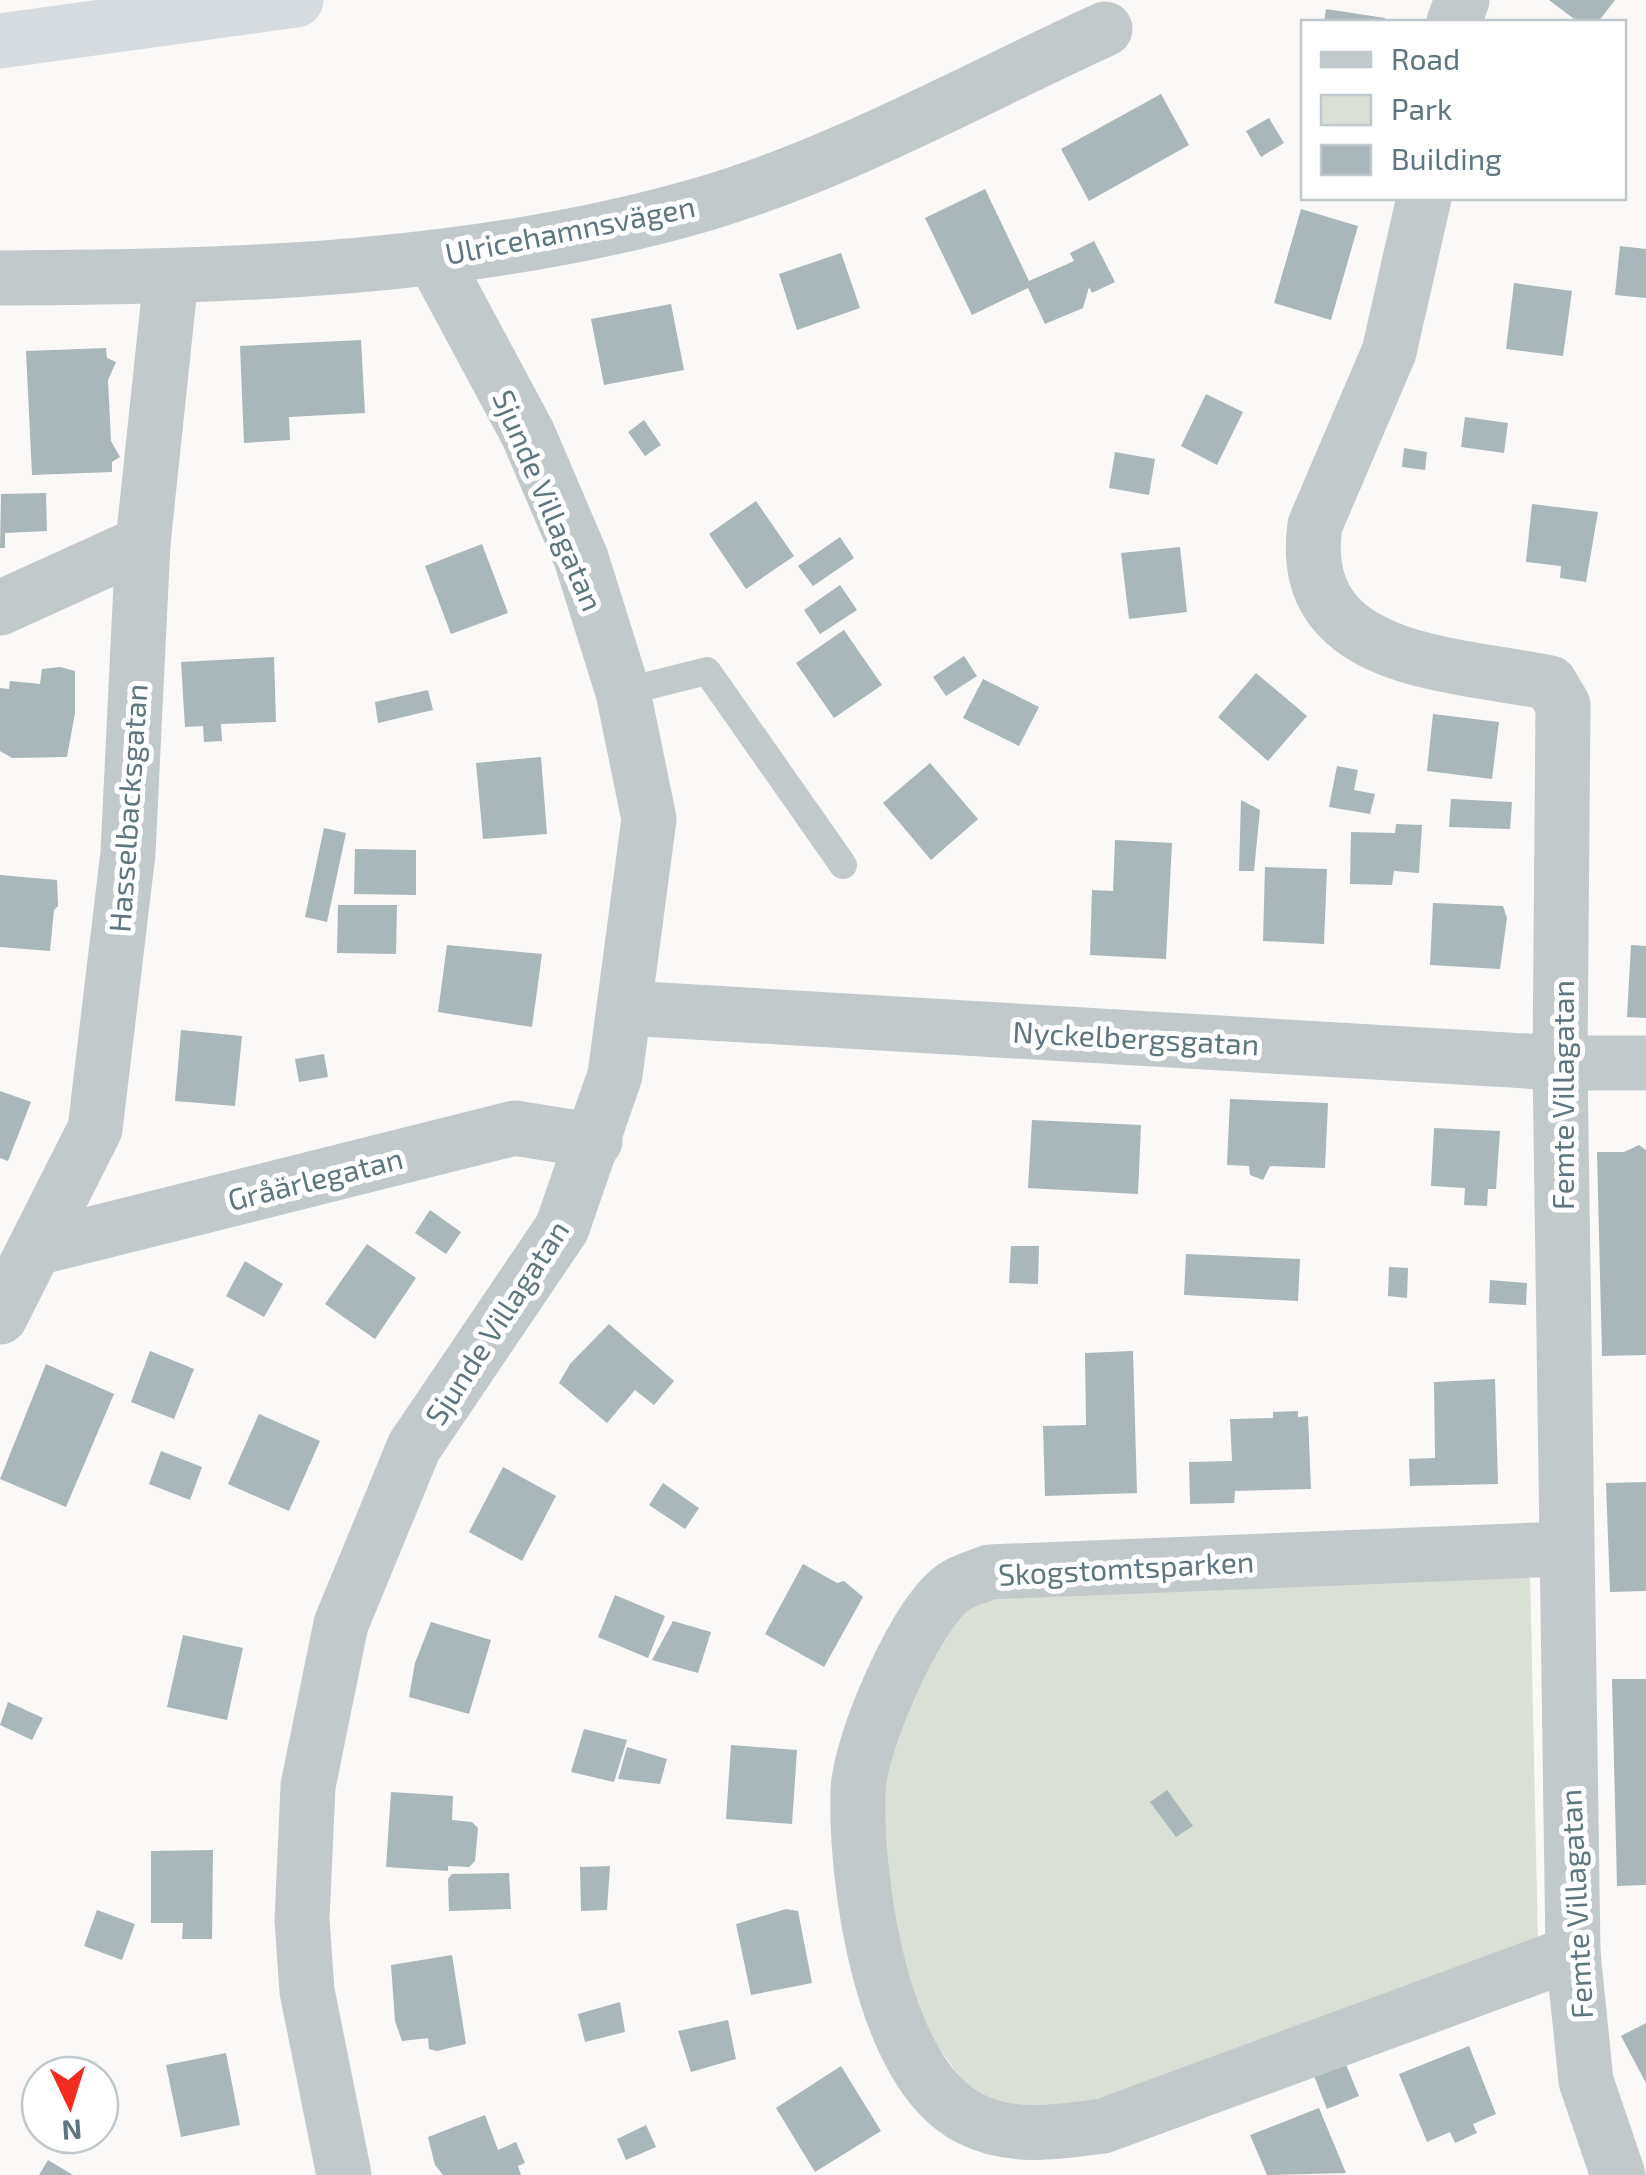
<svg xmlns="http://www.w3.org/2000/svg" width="1646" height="2175" font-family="'Exo 2',sans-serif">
<rect width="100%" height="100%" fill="#faf9f7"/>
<polygon fill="#dbe0d6" points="1530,1569 1538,1945 1101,2107 1039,2116 975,2098 903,1998 872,1791 897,1708 962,1606 995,1591"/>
<g fill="#a9b6ba">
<polygon points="1549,0 1615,0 1598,22 1578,22"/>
<polygon points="1326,9 1385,18 1385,22 1324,22"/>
<polygon points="1161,94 1189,145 1089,201 1061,149"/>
<polygon points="1269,118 1284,143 1261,157 1246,131"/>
<polygon points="985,189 1029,281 1074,261 1070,253 1094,241 1115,282 1092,293 1089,287 1083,308 1045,324 1028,288 972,315 925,218"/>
<polygon points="1301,209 1358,226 1331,320 1274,303"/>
<polygon points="1620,246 1646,249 1646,298 1615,295"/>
<polygon points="841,253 860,308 797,330 779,274"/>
<polygon points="1514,283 1572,291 1563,356 1506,349"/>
<polygon points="671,304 684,370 604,385 591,319"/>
<polygon points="361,340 365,413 289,417 290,440 244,443 240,346"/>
<polygon points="106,348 107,358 116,362 108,380 111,441 120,457 112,462 112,472 32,475 26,351"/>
<polygon points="1206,394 1243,412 1217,465 1181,446"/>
<polygon points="1465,417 1508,423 1504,453 1461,447"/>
<polygon points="644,420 661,445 645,456 628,432"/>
<polygon points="1404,448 1427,452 1425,470 1402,467"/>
<polygon points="1115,452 1155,459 1149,495 1109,488"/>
<polygon points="46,493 47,531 5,533 5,548 0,548 1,494"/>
<polygon points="756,501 794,556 746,589 709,534"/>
<polygon points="1532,504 1598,512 1586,582 1560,578 1561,566 1526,562"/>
<polygon points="840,537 854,558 813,586 798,566"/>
<polygon points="482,544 508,613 451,634 425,566"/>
<polygon points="1180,547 1187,612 1129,619 1121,553"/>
<polygon points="840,585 857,610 820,634 804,610"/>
<polygon points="844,630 882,685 834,718 796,663"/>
<polygon points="964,656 977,676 946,696 933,677"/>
<polygon points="274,657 276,722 221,724 222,741 204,742 203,726 185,727 181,662"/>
<polygon points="60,667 75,671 75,713 67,757 12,758 0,751 0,688 9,689 10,681 40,684 42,669"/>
<polygon points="1256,673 1307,716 1268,761 1218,717"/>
<polygon points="983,679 1039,707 1019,746 963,718"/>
<polygon points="428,690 433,710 378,723 375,702"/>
<polygon points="1433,714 1499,722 1492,779 1427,771"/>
<polygon points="541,757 547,834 483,839 476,763"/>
<polygon points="930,763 978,819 931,860 883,803"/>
<polygon points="1337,766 1358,770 1354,790 1375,794 1370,814 1329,807"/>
<polygon points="1451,799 1512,802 1510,829 1449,827"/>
<polygon points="1241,800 1260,810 1254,871 1239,871"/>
<polygon points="1396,824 1422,825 1419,873 1394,871 1392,885 1350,884 1351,832 1395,833"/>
<polygon points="324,828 346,833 327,922 305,917"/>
<polygon points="1115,840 1172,843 1166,959 1090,955 1092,890 1113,891"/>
<polygon points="355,849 416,850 416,895 354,894"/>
<polygon points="1265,867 1327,869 1324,944 1263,941"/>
<polygon points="0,875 57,880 58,906 54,910 50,951 0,947"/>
<polygon points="1433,903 1503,906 1507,918 1500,969 1430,965"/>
<polygon points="338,905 397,905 396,954 337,953"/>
<polygon points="447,945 542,954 532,1027 438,1012"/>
<polygon points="1631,945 1646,946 1646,1018 1627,1017"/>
<polygon points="181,1030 242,1036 235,1106 175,1101"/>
<polygon points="324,1054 328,1077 299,1082 295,1059"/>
<polygon points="0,1091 31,1102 8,1161 0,1158"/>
<polygon points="1230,1099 1328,1103 1325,1168 1270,1166 1263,1180 1250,1175 1249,1166 1227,1165"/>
<polygon points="1032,1120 1141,1125 1138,1194 1028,1188"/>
<polygon points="1434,1128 1500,1131 1496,1189 1488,1189 1487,1206 1464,1205 1465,1188 1431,1186"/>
<polygon points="1639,1145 1646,1150 1646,1355 1602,1356 1597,1152 1624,1152"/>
<polygon points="430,1210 461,1232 446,1254 415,1233"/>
<polygon points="367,1244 416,1278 375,1339 325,1304"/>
<polygon points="1011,1246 1039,1246 1038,1284 1009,1283"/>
<polygon points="1186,1254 1300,1259 1298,1301 1184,1295"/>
<polygon points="245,1261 283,1284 264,1317 226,1296"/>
<polygon points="1389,1267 1408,1268 1407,1298 1388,1296"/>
<polygon points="1490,1280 1527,1283 1526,1305 1489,1303"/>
<polygon points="609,1324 674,1381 654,1405 635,1390 607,1423 559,1383 570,1364"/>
<polygon points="150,1351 194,1369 174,1419 131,1402"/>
<polygon points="1133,1351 1137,1493 1045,1496 1043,1426 1086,1425 1085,1353"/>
<polygon points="46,1364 114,1394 66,1507 0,1479"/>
<polygon points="1495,1379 1498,1484 1410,1486 1409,1459 1435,1458 1434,1382"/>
<polygon points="1298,1411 1298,1417 1308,1416 1311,1489 1235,1491 1234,1503 1190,1504 1189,1462 1232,1461 1230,1419 1273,1418 1273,1412"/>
<polygon points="259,1414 320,1441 289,1511 228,1484"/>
<polygon points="161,1451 202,1467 190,1500 149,1484"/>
<polygon points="503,1467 556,1496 522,1561 469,1532"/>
<polygon points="1646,1482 1646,1591 1610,1592 1606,1483"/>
<polygon points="663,1483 699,1508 685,1529 649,1505"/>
<polygon points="803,1564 837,1583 844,1581 863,1597 824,1667 765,1634"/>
<polygon points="615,1595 665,1616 648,1658 598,1637"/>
<polygon points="673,1621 711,1632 698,1673 652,1660"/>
<polygon points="431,1622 491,1640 469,1714 409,1697 415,1663"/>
<polygon points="183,1635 243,1648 227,1720 167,1707"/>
<polygon points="1612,1679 1646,1679 1646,1885 1617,1886"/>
<polygon points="8,1702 43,1718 32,1740 0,1725"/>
<polygon points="584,1729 627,1740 614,1782 571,1772"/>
<polygon points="731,1745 797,1750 792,1824 726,1819"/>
<polygon points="627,1747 667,1759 660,1784 618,1779"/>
<polygon points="1167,1790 1193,1826 1176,1837 1150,1802"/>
<polygon points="391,1792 453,1796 452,1820 472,1822 478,1828 475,1861 469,1867 448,1866 448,1871 386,1867"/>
<polygon points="213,1850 212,1939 182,1939 183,1923 151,1923 151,1851"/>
<polygon points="610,1866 607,1910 581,1911 580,1867"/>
<polygon points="509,1873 511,1909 449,1911 448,1879 452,1874"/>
<polygon points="786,1909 798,1911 812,1983 751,1995 736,1924"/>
<polygon points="97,1910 135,1924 122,1960 84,1946"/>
<polygon points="452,1955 466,2044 437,2051 429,2049 428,2038 402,2041 395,2021 391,1965"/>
<polygon points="620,2002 625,2032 585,2042 578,2014"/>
<polygon points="728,2020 736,2059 691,2072 678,2031"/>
<polygon points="1646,2023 1646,2083 1621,2036"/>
<polygon points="1469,2046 1496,2114 1473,2124 1477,2133 1455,2143 1450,2132 1427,2142 1399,2074"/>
<polygon points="226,2053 240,2125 181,2137 166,2065"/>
<polygon points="1342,2055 1359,2096 1327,2109 1311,2068"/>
<polygon points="841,2066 881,2131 815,2172 776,2108"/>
<polygon points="1319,2108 1346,2173 1267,2175 1250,2135"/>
<polygon points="485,2115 498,2150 516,2142 525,2163 518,2166 521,2175 443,2175 435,2165 428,2137"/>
<polygon points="646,2125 656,2147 626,2160 617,2139"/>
<polygon points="48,2160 73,2175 39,2175"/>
</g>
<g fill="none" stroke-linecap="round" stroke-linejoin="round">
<polyline stroke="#c2c9cb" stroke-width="28" points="623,692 707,671 843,865"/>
<g stroke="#c2c9cb" stroke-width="55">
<polyline points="1454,22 1462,0"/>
<path d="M1424 198 1389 352 1315 525C1295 665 1455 663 1550 683L1563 705 1560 1063 1573 1953 1586 2081 1618 2175"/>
<path d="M0 278C234 277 477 270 704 204 840 164 976 88 1105 29"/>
<polyline points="0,608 143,543"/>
<polyline points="626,1008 1560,1063 1646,1063"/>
<polyline points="36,1248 515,1128 595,1141"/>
<polyline points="0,1317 95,1129 128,853 143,543 171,277"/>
<path d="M1564 1549 989 1572C978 1577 964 1580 954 1587 915 1614 860 1743 858 1790 855 1880 881 2072 969 2118 1011 2140 1058 2132 1103 2126L1573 1953"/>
<polyline points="344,2175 307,1991 302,1920 308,1786 341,1624 414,1447 562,1228 615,1075 649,819 623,692 581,558 528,434 433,257"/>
</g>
<polyline stroke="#d5dbde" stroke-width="55" points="0,41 296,0"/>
</g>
<g text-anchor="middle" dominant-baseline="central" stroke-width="10" stroke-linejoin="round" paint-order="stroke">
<g font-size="30" fill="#5e767f" stroke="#fff">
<text transform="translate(570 229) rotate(-11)">Ulricehamnsvägen</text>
<text transform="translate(549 500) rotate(67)">Sjunde Villagatan</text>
<text transform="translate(127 808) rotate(-86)">Hasselbacksgatan</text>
<text transform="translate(1136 1037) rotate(3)">Nyckelbergsgatan</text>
<text transform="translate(1562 1095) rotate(-90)">Femte Villagatan</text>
<text transform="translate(315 1178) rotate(-14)">Gråärlegatan</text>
<text transform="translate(496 1322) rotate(-57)">Sjunde Villagatan</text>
<text transform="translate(1126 1567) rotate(-3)">Skogstomtsparken</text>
<text transform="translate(1575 1904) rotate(-93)">Femte Villagatan</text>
</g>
</g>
<rect x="1301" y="20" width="325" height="180" fill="#ffffff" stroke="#bfc8cc" stroke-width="2.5"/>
<rect x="1321" y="52" width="50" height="15" fill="#c2c9cb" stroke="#bfc8cc" stroke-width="2.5"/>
<text x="1391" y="70" font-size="30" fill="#5e767f">Road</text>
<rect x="1321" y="95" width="50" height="30" fill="#dbe0d6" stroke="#bfc8cc" stroke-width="2.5"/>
<text x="1391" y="120" font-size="30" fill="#5e767f">Park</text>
<rect x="1321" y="145" width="50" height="30" fill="#a9b6ba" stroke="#bfc8cc" stroke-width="2.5"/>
<text x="1391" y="170" font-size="30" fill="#5e767f">Building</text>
<g transform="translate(70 2105) rotate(176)"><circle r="48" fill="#ffffff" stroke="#bfc8cc" stroke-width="2.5"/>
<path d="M0-8L18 38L0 25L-18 38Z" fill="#f22c1f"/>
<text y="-15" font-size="28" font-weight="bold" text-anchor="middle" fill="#5e767f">N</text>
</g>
</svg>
